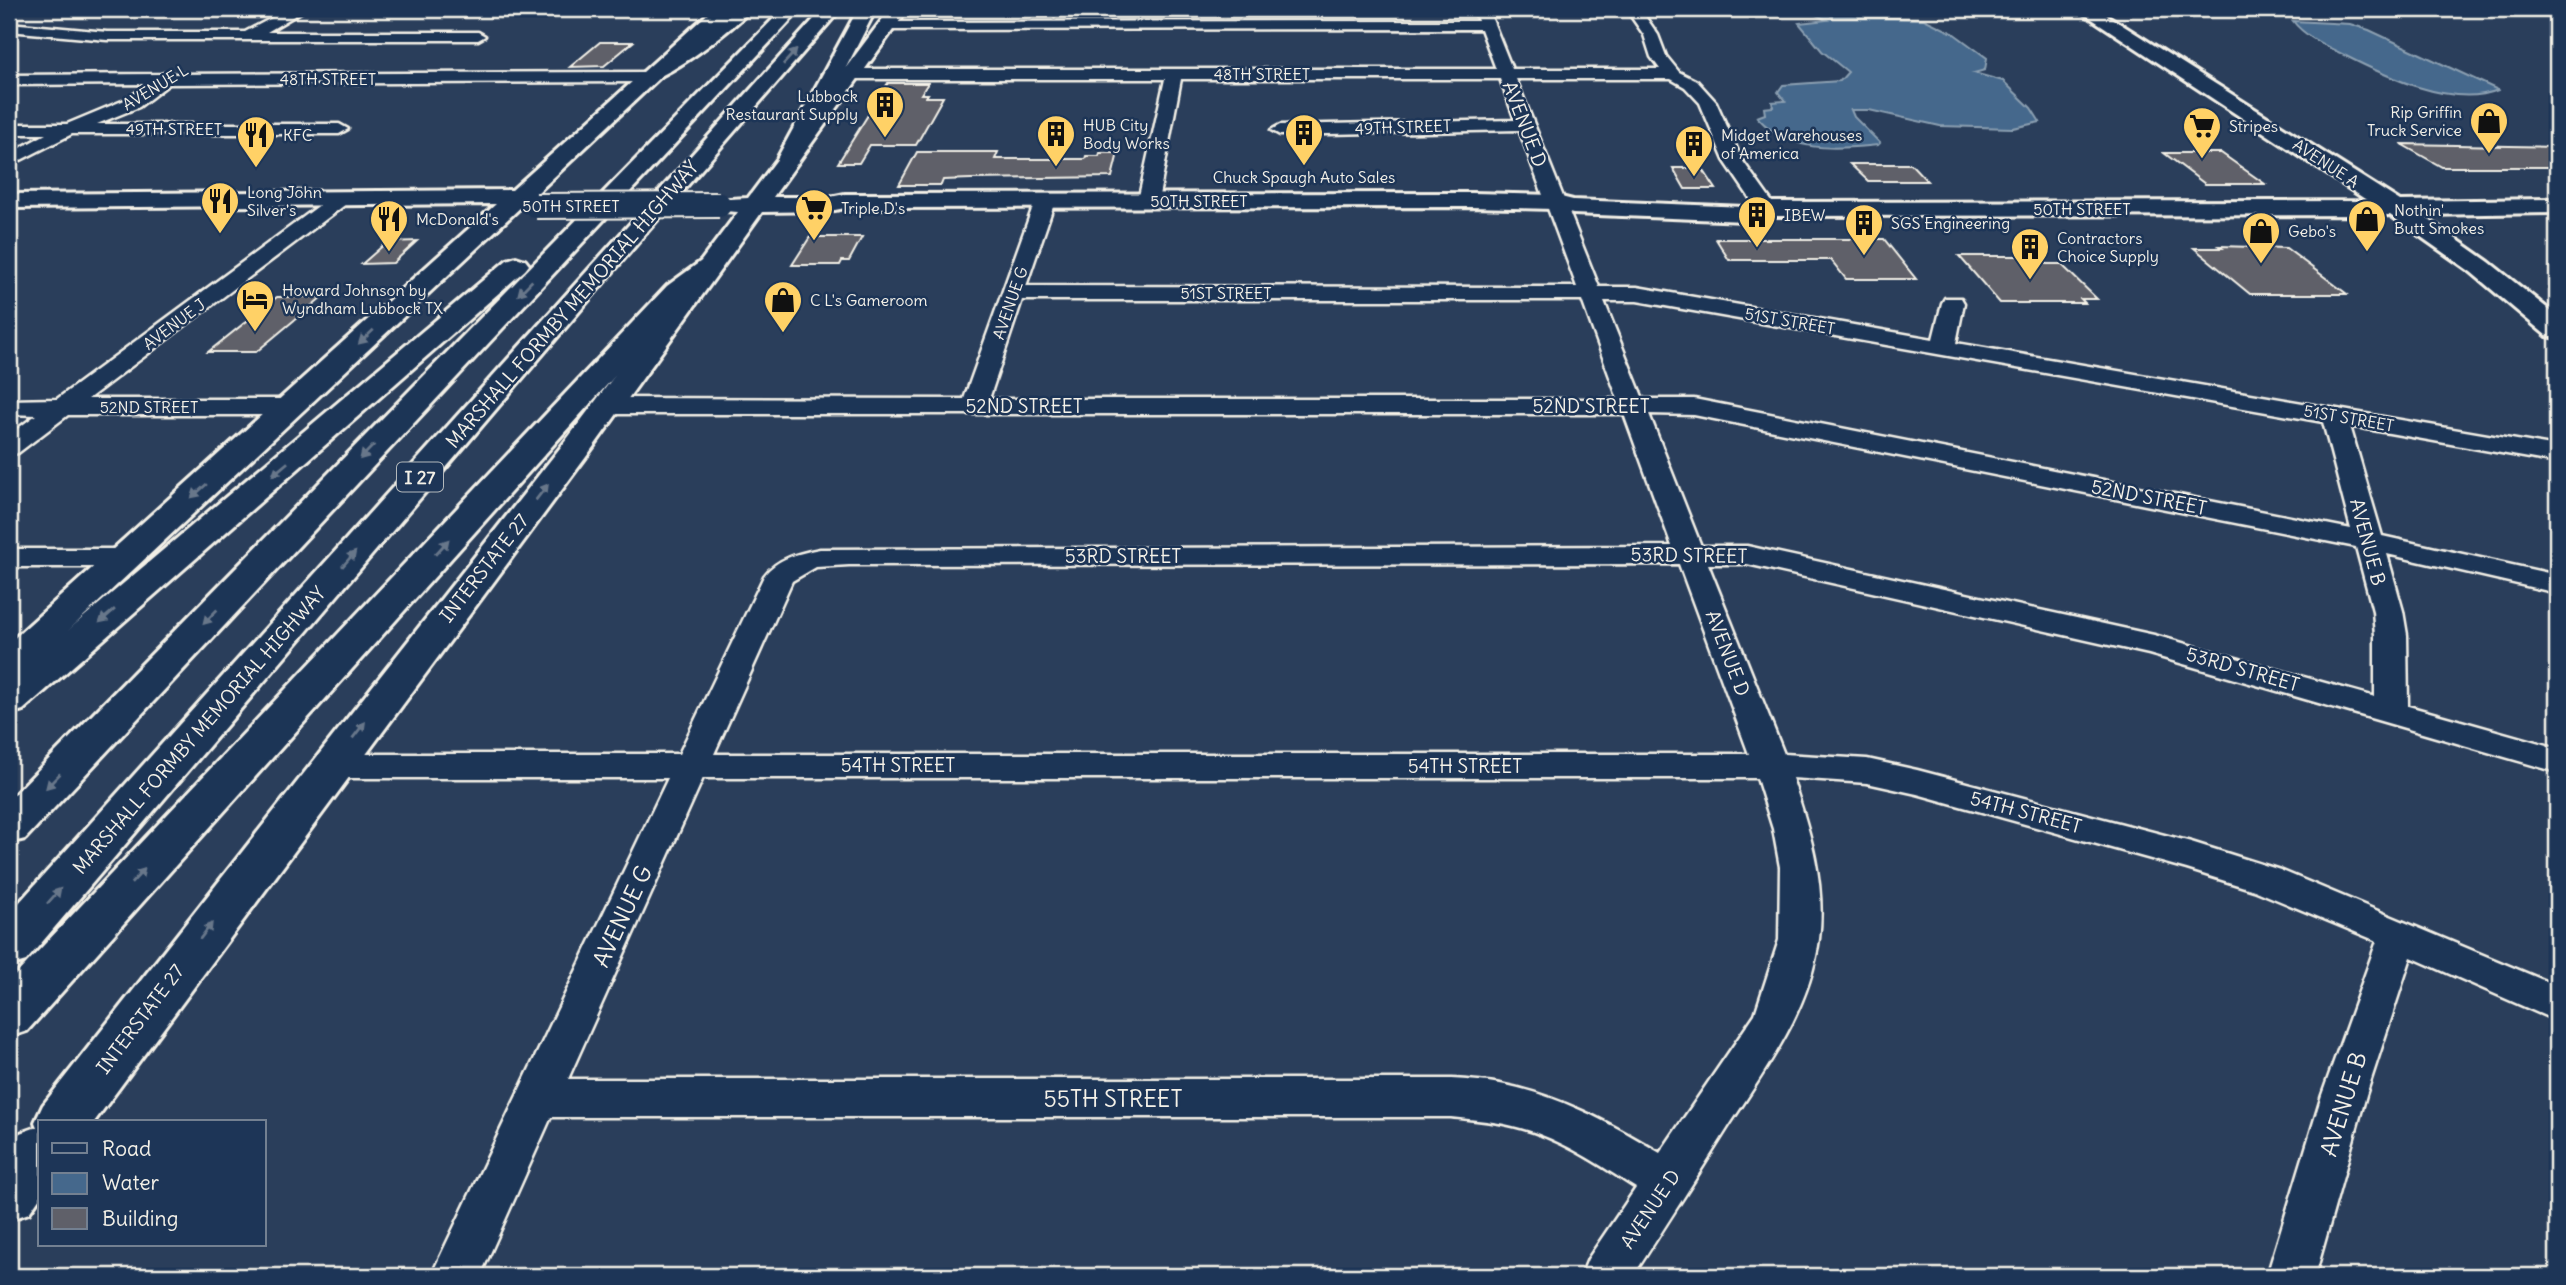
<svg xmlns="http://www.w3.org/2000/svg" width="2566" height="1285" font-family="Delius,sans-serif">
<rect width="100%" height="100%" fill="#2a3e5b"/>
<filter id="ink" filterUnits="userSpaceOnUse"><feTurbulence type="fractalNoise" baseFrequency=".0143" numOctaves="2"/><feDisplacementMap in="SourceGraphic" scale="14" xChannelSelector="R" yChannelSelector="G"/><feConvolveMatrix kernelMatrix="1 2 1 2 8 2 1 2 1" color-interpolation-filters="sRGB"/></filter>
<g filter="url(#ink)">
<g fill="#45688c" stroke="#8b9fb1" stroke-width="2">
<path d="M1803 9H1897L1903 13 1830 16 1924 19 1953 33 1987 58 1985 70 1974 73 2003 81 2031 108 2040 122 2013 128 1940 126 1869 110H1851L1854 117 1880 143 1878 145C1832 150 1790 153 1757 117L1765 114 1764 108 1773 107 1772 102 1785 101 1778 92 1783 85 1840 81 1848 72 1822 51 1799 23 1827 20Z"/>
<path d="M2293 21 2350 24 2369 30 2498 90C2452 109 2383 75 2342 54 2326 46 2304 36 2293 21Z"/>
</g>
<g fill="#5f6069" stroke="#f4f1e8" stroke-width="2">
<polygon points="600,42 633,42 604,66 570,67"/>
<polygon points="888,83 928,83 921,94 928,94 926,97 943,97 916,145 870,145 859,163 838,163"/>
<polygon points="2401,144 2557,147 2557,167 2442,167"/>
<polygon points="917,152 998,152 995,159 1085,159 1086,156 1099,156 1100,153 1118,153 1112,177 971,179 943,180 941,185 899,185"/>
<polygon points="2164,153 2221,153 2265,184 2205,184"/>
<polygon points="1850,164 1911,164 1927,181 1868,181"/>
<polygon points="1673,168 1702,168 1716,189 1685,189"/>
<polygon points="810,237 862,237 849,261 842,261 840,265 792,265"/>
<polygon points="1716,239 1884,239 1916,279 1846,279 1831,260 1729,260"/>
<polygon points="417,241 393,263 362,264 387,242"/>
<polygon points="2219,246 2286,248 2347,294 2250,294 2194,248 2222,248"/>
<polygon points="1959,256 2039,256 2047,264 2061,264 2097,299 2081,299 2085,303 2000,303"/>
<polygon points="277,297 322,297 256,352 208,352"/>
</g>
<g fill="none" stroke-linecap="round" stroke-linejoin="round">
<defs>
<g id="minor">
<polygon points="289,9 306,9 267,32 478,32 485,36 478,40 107,40 9,31 9,23 107,32 245,32"/>
<path d="M1474 9H1488L1512 69H1660L1651 57 1644 35 1626 9H1640L1658 35 1666 56 1679 72 1697 81 1716 102 1742 160 1777 209 1767 215 1760 213 1724 160 1700 103 1685 87 1671 79H1516L1599 287H1637L1933 339 1942 303 1945 298H1961L1964 303 1956 343 2557 447V463L2350 426 2382 536 2557 575V593L2387 554 2403 611 2407 635 2408 706 2557 748V772L2149 654 1747 564H1708L1784 754 1867 759 1917 770 2191 842 2280 870 2557 986V1021L2411 957 2366 1095 2315 1276H2267L2322 1095 2377 941 2254 890 2187 869 1917 794 1867 783 1792 778C1810 831 1826 883 1819 939 1810 1009 1767 1067 1730 1124 1698 1175 1666 1225 1633 1276H1581L1588 1259 1636 1188C1600 1165 1562 1139 1521 1128 1498 1121 1475 1120 1451 1117H551L480 1276H431L668 778H332L320 775 315 766 320 757 332 754H679L764 576C777 558 800 553 820 549L1672 546 1624 414H606L597 411 593 406 597 401 606 398 964 399 1035 201 1045 195 1055 201 1026 286 1577 287 1519 130 1280 135 1271 130 1280 125 1515 120 1500 79H1181L1158 201 1148 207 1138 201 1165 79H851L843 74 851 69H1496L1481 29 887 30 880 26 887 22 1478 21ZM1022 300H1582L1618 399H989ZM1604 301H1637L2323 422 2351 529 1694 399H1643ZM1649 414 1694 415 2356 547 2373 611 2375 635V697L2154 635 1747 546H1701ZM1679 564 1749 754H714L792 581 816 567 849 565ZM703 778H1757L1773 829 1780 867 1779 940 1755 1014 1660 1153C1610 1123 1558 1095 1500 1084 1484 1081 1467 1080 1451 1079H568Z"/>
<polygon points="168,72 174,74 647,72 655,77 647,82 169,84 139,107 97,124 339,124 348,129 339,134 72,134 9,166 9,154 46,134 9,134 9,124 67,124 127,99 148,84 9,85 9,75 161,74"/>
<polygon points="339,194 346,196 349,200 346,204 88,399 290,399 299,402 303,407 299,412 290,415 68,415 18,453 9,455 9,435 36,415 9,414 9,400 57,399 332,196"/>
<polygon points="9,549 125,549 135,552 140,558 135,564 125,567 9,567"/>
</g>
<g id="major">
<polygon points="713,9 732,9 537,193 540,197 536,202 524,204 23,673 9,677 9,643 496,204 9,208 9,194 512,190"/>
<polygon points="890,9 908,9 773,197 830,197 845,194 1472,193 1553,195 1573,200 1745,207 1767,202 2368,201 2077,9 2097,9 2400,201 2557,199 2557,213 2422,215 2489,262 2557,316 2557,338 2547,336 2471,272 2390,215 1767,216 1745,221 1573,214 1553,209 1472,207 845,208 830,211 762,212 586,457 94,1122 40,1122 40,1197 29,1213 9,1220 9,1149 20,1133 37,1127 35,1122 43,1105 564,443 738,212 711,210 707,205 711,200 748,198"/>
</g>
<g id="highway">
<path d="M731 9H751C737 26 660 86 640 81L637 77Z"/>
<polygon points="783,9 801,9 25,839 9,843 9,800"/>
<polygon points="823,9 841,9 646,233 26,961 9,966 9,914"/>
<polygon points="858,9 876,9 800,157 797,162 781,162 778,157"/>
<polygon points="516,257 525,260 529,265 525,270 23,710 9,714 9,680 507,260"/>
<polygon points="709,259 718,262 722,267 718,272 685,298 27,1031 9,1037 9,982 667,286 700,262"/>
</g>
</defs>
<use href="#minor" stroke="#f4f1e8" stroke-width="5"/>
<use href="#major" stroke="#f4f1e8" stroke-width="6"/>
<use href="#highway" stroke="#f4f1e8" stroke-width="6"/>
<use href="#minor" fill="#1d3557" fill-rule="evenodd"/>
<use href="#major" fill="#1d3557" fill-rule="evenodd"/>
<use href="#highway" fill="#1d3557" fill-rule="evenodd"/>
<defs>
<polyline id="major-bridge" points="536,206 719,205"/>
</defs>
<use href="#major-bridge" stroke="#f4f1e8" stroke-width="28" stroke-linecap="butt"/>
<use href="#major-bridge" stroke="#1d3557" stroke-width="24"/>
</g>
<defs><path id="oneway-solid" d="M-6-.8H1V-3.2L6.5 0L1 3.2V.8H-6Z" transform="scale(1.75)"/></defs>
<g fill="#68778a">
<use href="#oneway-solid" transform="translate(790 57) rotate(-48)"/>
<use href="#oneway-solid" transform="translate(525 288) rotate(134)"/>
<use href="#oneway-solid" transform="translate(366 337) rotate(137)"/>
<use href="#oneway-solid" transform="translate(367 452) rotate(134)"/>
<use href="#oneway-solid" transform="translate(280 469) rotate(140)"/>
<use href="#oneway-solid" transform="translate(199 491) rotate(138)"/>
<use href="#oneway-solid" transform="translate(542 492) rotate(-52)"/>
<use href="#oneway-solid" transform="translate(442 547) rotate(-48)"/>
<use href="#oneway-solid" transform="translate(349 559) rotate(-49)"/>
<use href="#oneway-solid" transform="translate(107 616) rotate(139)"/>
<use href="#oneway-solid" transform="translate(210 617) rotate(134)"/>
<use href="#oneway-solid" transform="translate(359 730) rotate(-52)"/>
<use href="#oneway-solid" transform="translate(53 781) rotate(134)"/>
<use href="#oneway-solid" transform="translate(138 876) rotate(-47)"/>
<use href="#oneway-solid" transform="translate(54 896) rotate(-49)"/>
<use href="#oneway-solid" transform="translate(206 931) rotate(-53)"/>
</g>
</g>
<defs>
<symbol id="building-pin" viewBox="-11 -11 22 30"><path d="M0 17L-7.5 6A9.5 9.5 0 1 1 7.5 6Z" fill="#ffd166" stroke="#1d3557"/><path d="M-4-6H4V6H1V3H-1V6H-4ZM-2.5-4.3h1.7v1.8h-1.7ZM.8-4.3h1.7v1.8H.8ZM-2.5-1h1.7V.8h-1.7ZM.8-1h1.7V.8H.8Z" fill="#111"/></symbol>
<symbol id="shop-pin" viewBox="-11 -11 22 30"><path d="M0 17L-7.5 6A9.5 9.5 0 1 1 7.5 6Z" fill="#ffd166" stroke="#1d3557"/><path d="M-5-2.5h2.3a2.7 3.5 0 0 1 5.4 0H5L5.5 6h-11ZM-1.5-2.5h3a1.5 2.3 0 0 0-3 0Z" fill="#111"/></symbol>
<symbol id="supermarket-pin" viewBox="-11 -11 22 30"><path d="M0 17L-7.5 6A9.5 9.5 0 1 1 7.5 6Z" fill="#ffd166" stroke="#1d3557"/><path d="M-6-5.5h2.5l.6 2H6L4.5 2H-2.5L-4.4-4H-6ZM-1.5 3.2a1.3 1.3 0 1 0 .1 0ZM3 3.2a1.3 1.3 0 1 0 .1 0Z" fill="#111"/></symbol>
<symbol id="restaurant-pin" viewBox="-11 -11 22 30"><path d="M0 17L-7.5 6A9.5 9.5 0 1 1 7.5 6Z" fill="#ffd166" stroke="#1d3557"/><path d="M-5-6h1v4h1v-4h1v4h1v-4h1v5L-1.5 .5V6h-2V.5L-5-1ZM5-6V6H3V1.5H1.5Q1.5-4 5-6Z" fill="#111"/></symbol>
<symbol id="hotel-pin" viewBox="-11 -11 22 30"><path d="M0 17L-7.5 6A9.5 9.5 0 1 1 7.5 6Z" fill="#ffd166" stroke="#1d3557"/><path d="M-6-4.5h1.5V1H6V5H4.5V3h-9V5H-6ZM-4 0a1.8 1.8 0 1 1 3.6 0ZM.5 0V-2.5h3Q6-2.5 6 0Z" fill="#111"/></symbol>
</defs>
<g fill-rule="evenodd">
<use href="#building-pin" x="863" y="83" width="44" height="60"/>
<use href="#shop-pin" x="2467" y="99" width="44" height="60"/>
<use href="#supermarket-pin" x="2180" y="104" width="44" height="60"/>
<use href="#building-pin" x="1282" y="111" width="44" height="60"/>
<use href="#building-pin" x="1034" y="112" width="44" height="60"/>
<use href="#restaurant-pin" x="234" y="113" width="44" height="60"/>
<use href="#building-pin" x="1672" y="122" width="44" height="60"/>
<use href="#restaurant-pin" x="198" y="179" width="44" height="60"/>
<use href="#supermarket-pin" x="792" y="186" width="44" height="60"/>
<use href="#building-pin" x="1735" y="193" width="44" height="60"/>
<use href="#restaurant-pin" x="367" y="197" width="44" height="60"/>
<use href="#shop-pin" x="2345" y="197" width="44" height="60"/>
<use href="#building-pin" x="1842" y="201" width="44" height="60"/>
<use href="#shop-pin" x="2239" y="209" width="44" height="60"/>
<use href="#building-pin" x="2008" y="225" width="44" height="60"/>
<use href="#hotel-pin" x="233" y="277" width="44" height="60"/>
<use href="#shop-pin" x="761" y="278" width="44" height="60"/>
</g>
<g text-anchor="middle" dominant-baseline="central" stroke-width="5" stroke-linejoin="round" paint-order="stroke">
<g font-size="16" fill="#f4f1e8" stroke="#1d3557">
<text x="1262" y="74">48TH STREET</text>
<text x="328" y="79">48TH STREET</text>
<text transform="translate(155 87) rotate(-31)">AVENUE L</text>
<text transform="translate(1403 127) rotate(-2)">49TH STREET</text>
<text x="174" y="129">49TH STREET</text>
<text transform="translate(2326 163) rotate(33)">AVENUE A</text>
<text x="1199" y="201">50TH STREET</text>
<text x="571" y="206">50TH STREET</text>
<text x="2082" y="209">50TH STREET</text>
<text x="1226" y="293">51ST STREET</text>
<text transform="translate(1010 303) rotate(-71)">AVENUE G</text>
<text transform="translate(1790 321) rotate(10)">51ST STREET</text>
<text transform="translate(174 324) rotate(-37)">AVENUE J</text>
<text x="149" y="407">52ND STREET</text>
<text transform="translate(2349 418) rotate(10)">51ST STREET</text>
</g>
<g font-size="16" fill="#f4f1e8" stroke="#1d3557" text-anchor="start">
<text x="858" y="96" text-anchor="end">Lubbock<tspan x="858" dy="18">Restaurant Supply</tspan></text>
<text x="2462" y="112" text-anchor="end">Rip Griffin<tspan x="2462" dy="18">Truck Service</tspan></text>
<text x="1083" y="125">HUB City<tspan x="1083" dy="18">Body Works</tspan></text>
<text x="2229" y="126">Stripes</text>
<text x="283" y="135">KFC</text>
<text x="1721" y="135">Midget Warehouses<tspan x="1721" dy="18">of America</tspan></text>
<text x="1304" y="177" text-anchor="middle">Chuck Spaugh Auto Sales</text>
<text x="247" y="192">Long John<tspan x="247" dy="18">Silver's</tspan></text>
<text x="841" y="208">Triple D's</text>
<text x="2394" y="210">Nothin'<tspan x="2394" dy="18">Butt Smokes</tspan></text>
<text x="1784" y="215">IBEW</text>
<text x="416" y="219">McDonald's</text>
<text x="1891" y="223">SGS Engineering</text>
<text x="2288" y="231">Gebo's</text>
<text x="2057" y="238">Contractors<tspan x="2057" dy="18">Choice Supply</tspan></text>
<text x="282" y="290">Howard Johnson by<tspan x="282" dy="18">Wyndham Lubbock TX</tspan></text>
<text x="810" y="300">C L's Gameroom</text>
</g>
<rect fill="#1d3557" stroke="#b4b9bc" stroke-width="2" x="397" y="462.5" width="46" height="29" rx="5"/>
<g font-size="18" font-weight="bold" fill="#f4f1e8">
<text x="420" y="477">I 27</text>
</g>
<g font-size="19" fill="#f4f1e8" stroke="#1d3557">
<text transform="translate(1525 124) rotate(69)">AVENUE D</text>
<text transform="translate(572 304) rotate(-49)">MARSHALL FORMBY MEMORIAL HIGHWAY</text>
<text x="1024" y="406">52ND STREET</text>
<text x="1591" y="406">52ND STREET</text>
<text transform="translate(2149 497) rotate(11)">52ND STREET</text>
<text transform="translate(2368 542) rotate(75)">AVENUE B</text>
<text transform="translate(1689 555) rotate(1)">53RD STREET</text>
<text x="1123" y="556">53RD STREET</text>
<text transform="translate(484 568) rotate(-52)">INTERSTATE 27</text>
<text transform="translate(1728 653) rotate(69)">AVENUE D</text>
<text transform="translate(2243 669) rotate(16)">53RD STREET</text>
<text transform="translate(199 730) rotate(-49)">MARSHALL FORMBY MEMORIAL HIGHWAY</text>
<text x="898" y="765">54TH STREET</text>
<text x="1465" y="766">54TH STREET</text>
<text transform="translate(2026 812) rotate(15)">54TH STREET</text>
<text transform="translate(140 1019) rotate(-53)">INTERSTATE 27</text>
<text transform="translate(1650 1209) rotate(-56)">AVENUE D</text>
</g>
<g font-size="23" fill="#f4f1e8" stroke="#1d3557">
<text transform="translate(622 916) rotate(-65)">AVENUE G</text>
<text x="1113" y="1098">55TH STREET</text>
<text transform="translate(2343 1104) rotate(-73)">AVENUE B</text>
</g>
</g>
<rect width="2566" height="1285" fill="none" stroke="#1d3557" stroke-width="35"/>
<rect x="18" y="18" width="2531" height="1250" fill="none" stroke="#f4f1e8" stroke-width="2.5" filter="url(#ink)"/>
<rect x="38" y="1120" width="228" height="126" fill="#1d3557" stroke="#738091" stroke-width="2"/>
<rect x="52" y="1143" width="35" height="10" fill="#1d3557" stroke="#738091" stroke-width="2"/>
<text x="102" y="1156" font-size="21" fill="#f4f1e8">Road</text>
<rect x="52" y="1173" width="35" height="21" fill="#45688c" stroke="#738091" stroke-width="2"/>
<text x="102" y="1190" font-size="21" fill="#f4f1e8">Water</text>
<rect x="52" y="1208" width="35" height="21" fill="#5f6069" stroke="#738091" stroke-width="2"/>
<text x="102" y="1226" font-size="21" fill="#f4f1e8">Building</text>
</svg>
